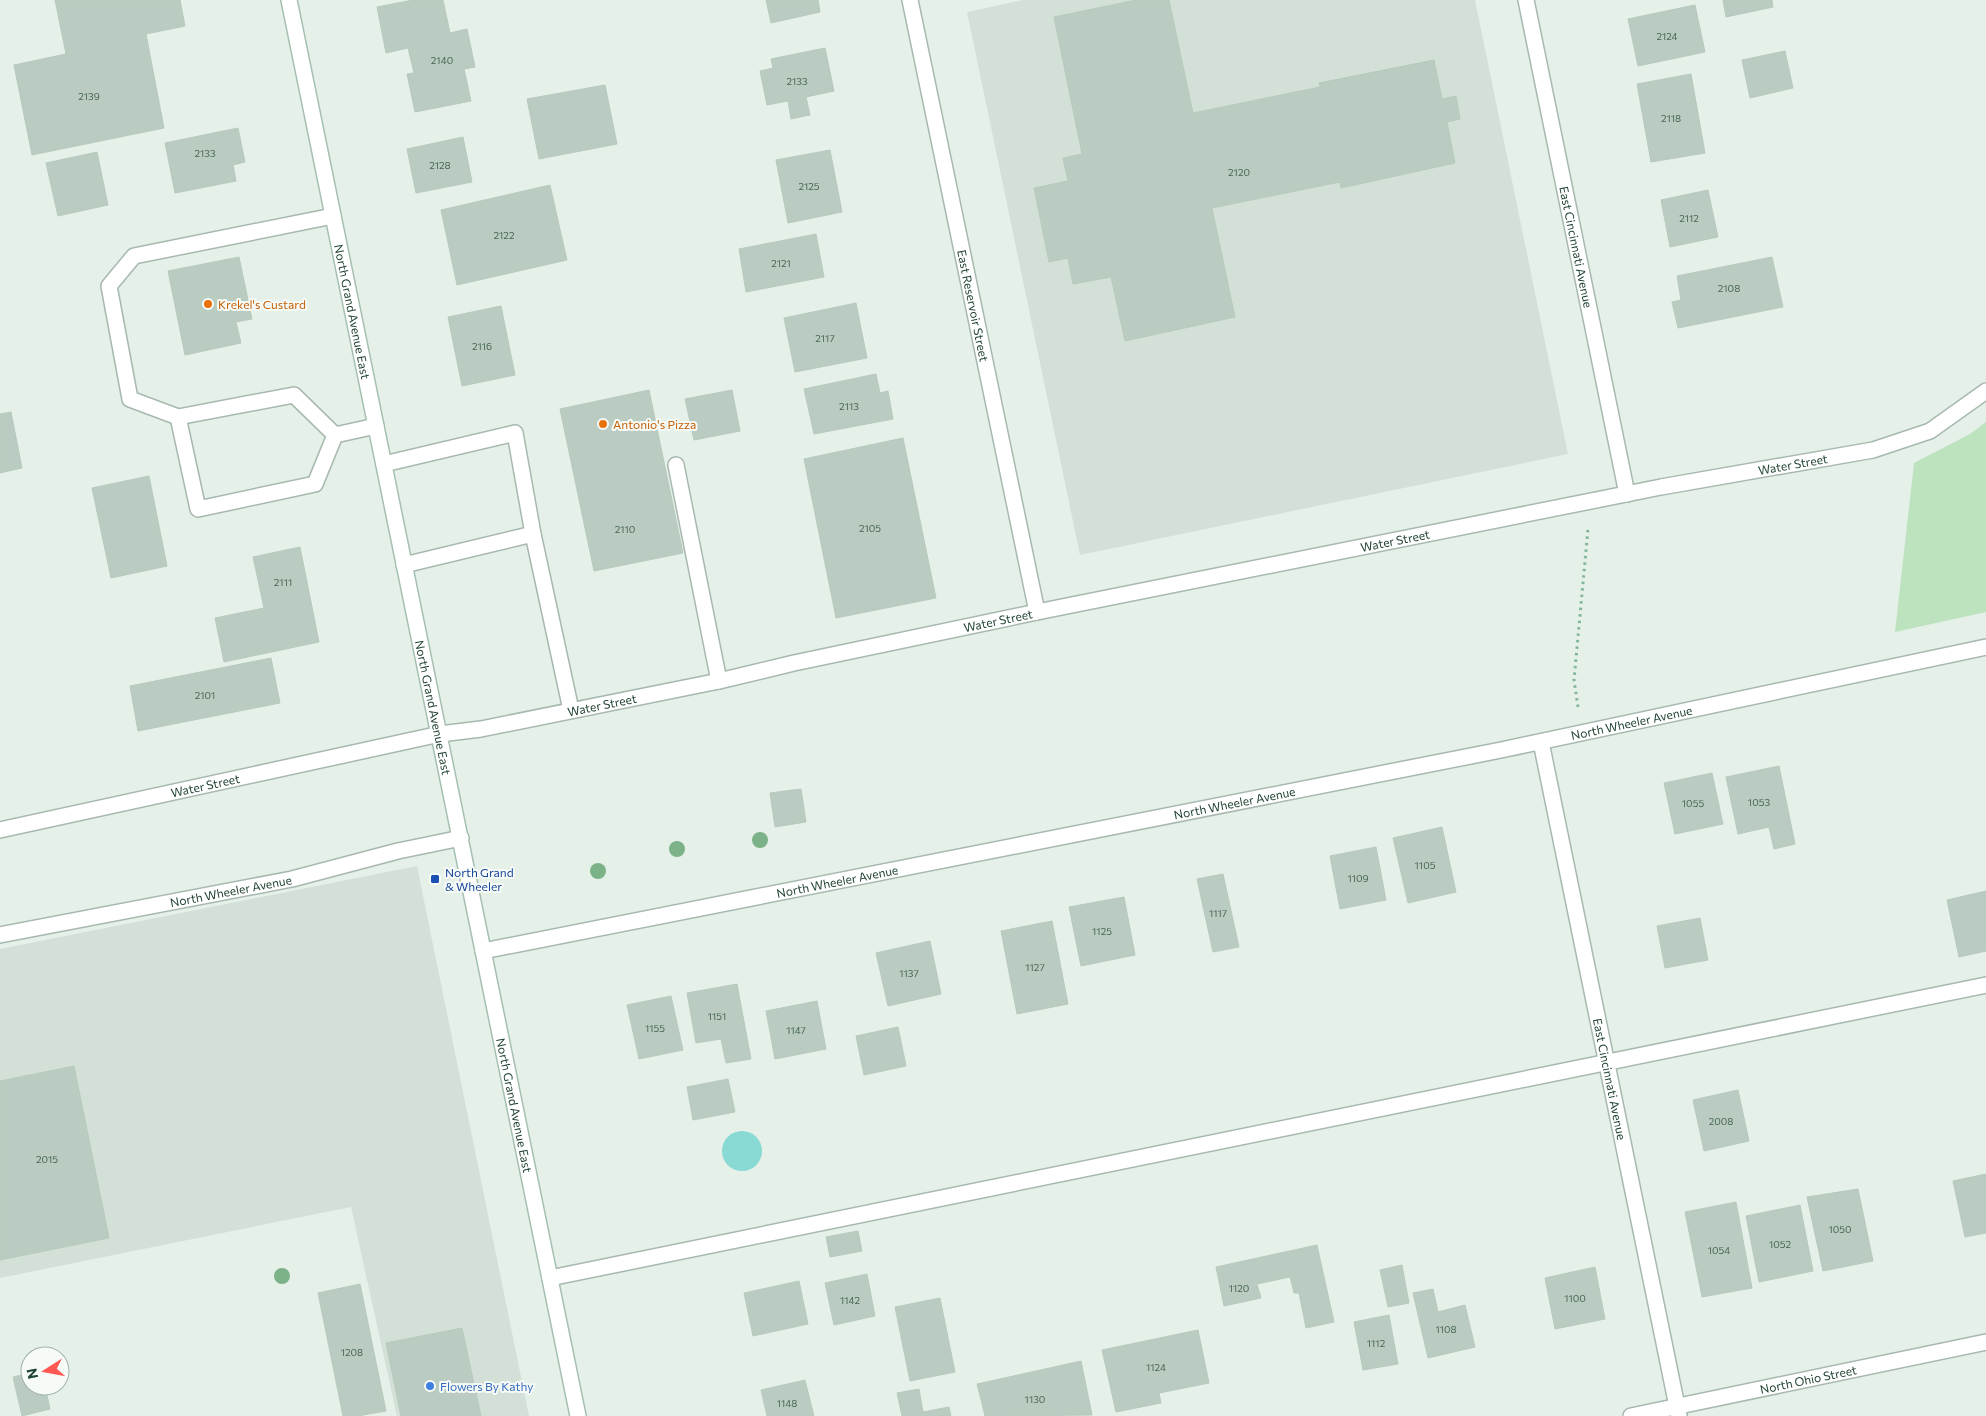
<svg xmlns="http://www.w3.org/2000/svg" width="1986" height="1416" font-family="Commissioner,sans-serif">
<rect width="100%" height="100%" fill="#e5f0e9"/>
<g fill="#d3e0d7">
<polygon points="1023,0 1475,0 1568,454 1080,555 967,12"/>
<polygon points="417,866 529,1416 397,1416 351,1207 0,1278 0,949"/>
</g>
<polygon fill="#bce2be" points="1986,422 1986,612 1895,632 1914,463 1970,434"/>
<circle fill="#89d9d4" cx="742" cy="1151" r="20"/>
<g fill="#bacbc1" stroke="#b7cabe">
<polygon points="55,0 180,0 185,26 146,34 164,128 32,155 14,65 66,54"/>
<polygon points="413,0 443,0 450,33 467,29 475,67 464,69 471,101 415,112 407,74 414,73 408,48 386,53 377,7"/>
<polygon points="766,0 818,0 820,12 771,23"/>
<polygon points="1136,0 1169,0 1193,113 1320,87 1319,83 1434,60 1442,99 1456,96 1460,119 1447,122 1455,163 1341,188 1340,182 1212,208 1235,317 1125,341 1111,277 1073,284 1068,258 1049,262 1034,188 1068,181 1063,158 1082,154 1054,17"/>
<polygon points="1723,0 1772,0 1773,7 1726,17"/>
<polygon points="1695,5 1705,52 1638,66 1628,19"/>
<polygon points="825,48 834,91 806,97 810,115 791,119 788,101 767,105 760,71 773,68 771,59"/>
<polygon points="1785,51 1793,88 1750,98 1742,60"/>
<polygon points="1691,74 1705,153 1651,162 1637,84"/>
<polygon points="605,85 617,144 539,159 527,99"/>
<polygon points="238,128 245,162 233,165 236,181 175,193 165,143"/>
<polygon points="463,137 472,182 416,193 407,149"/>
<polygon points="830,150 842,212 788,223 776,160"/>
<polygon points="97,152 108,205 58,216 46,163"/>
<polygon points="550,185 567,260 457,285 441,210"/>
<polygon points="1708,190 1718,237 1670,247 1661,200"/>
<polygon points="816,234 824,277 746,292 739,249"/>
<polygon points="239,257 252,319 236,322 241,343 185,355 168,271"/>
<polygon points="1772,257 1783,307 1678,328 1672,302 1681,300 1677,276"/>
<polygon points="856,303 867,358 795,372 784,318"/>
<polygon points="501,306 515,375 462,386 448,317"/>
<polygon points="876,374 880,393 888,391 893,419 814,434 804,389"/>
<polygon points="649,390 683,553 594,571 560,409"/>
<polygon points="732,390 740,431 694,440 685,399"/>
<polygon points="11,412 22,468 0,473 0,414"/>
<polygon points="903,438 936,598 836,618 804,459"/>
<polygon points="149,476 167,566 111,578 92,488"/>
<polygon points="300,547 319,642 224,662 215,618 264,608 253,557"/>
<polygon points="271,658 280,703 138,731 130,686"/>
<polygon points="1779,766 1795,844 1774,849 1769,827 1738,834 1726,777"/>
<polygon points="1712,773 1723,824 1675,834 1664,783"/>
<polygon points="801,789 806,822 775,827 770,793"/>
<polygon points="1442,827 1456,892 1408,903 1393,838"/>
<polygon points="1376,847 1386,900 1340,909 1330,856"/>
<polygon points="1223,874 1239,947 1213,952 1197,879"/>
<polygon points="1986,891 1986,951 1959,957 1947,900"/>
<polygon points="1124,897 1135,955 1081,966 1069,907"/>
<polygon points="1700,918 1708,960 1665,968 1657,926"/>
<polygon points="1052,921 1068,1004 1017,1014 1001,931"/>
<polygon points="930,941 941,994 888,1006 876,953"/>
<polygon points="737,984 751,1059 726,1063 721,1039 696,1043 687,993"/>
<polygon points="671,996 683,1050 639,1059 627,1005"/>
<polygon points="817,1001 826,1049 775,1059 766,1011"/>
<polygon points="898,1027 906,1066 864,1075 856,1036"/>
<polygon points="74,1066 109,1238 0,1260 0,1081"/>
<polygon points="728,1079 735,1112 693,1120 687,1087"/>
<polygon points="1738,1090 1749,1141 1704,1151 1693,1100"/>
<polygon points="1986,1174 1986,1233 1965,1237 1953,1181"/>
<polygon points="1858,1189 1873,1261 1823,1271 1807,1197"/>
<polygon points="1736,1202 1752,1288 1702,1297 1685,1212"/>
<polygon points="1800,1205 1813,1271 1759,1282 1746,1216"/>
<polygon points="858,1231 862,1251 830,1257 826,1237"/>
<polygon points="1317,1245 1334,1322 1306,1328 1299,1293 1294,1293 1290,1277 1257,1284 1261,1298 1224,1306 1216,1267"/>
<polygon points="1402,1265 1409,1303 1388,1307 1380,1270"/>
<polygon points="1595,1267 1605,1319 1555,1329 1545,1278"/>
<polygon points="867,1274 875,1316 834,1325 825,1283"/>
<polygon points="799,1281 808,1324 753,1336 744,1293"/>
<polygon points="360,1284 386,1411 358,1416 343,1416 318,1293"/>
<polygon points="1433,1289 1438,1312 1465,1305 1475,1347 1428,1358 1413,1293"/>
<polygon points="940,1298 955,1372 910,1381 895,1307"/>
<polygon points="1389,1315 1398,1364 1363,1370 1354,1322"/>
<polygon points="462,1328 481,1416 401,1416 386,1343"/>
<polygon points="1198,1330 1209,1383 1159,1393 1161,1403 1116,1412 1102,1350"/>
<polygon points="1081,1361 1092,1415 985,1416 977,1384"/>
<polygon points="30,1373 30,1386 45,1386 50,1409 22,1416 13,1377"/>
<polygon points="805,1380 814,1416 767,1416 761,1390"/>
<polygon points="919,1389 923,1412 949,1407 951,1416 902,1416 897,1393"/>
</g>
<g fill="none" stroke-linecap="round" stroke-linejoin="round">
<defs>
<g id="lane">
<polyline points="178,417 130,399 109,286 134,256 333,216"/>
<polyline points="335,435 294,395 178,417 198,509 315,484 335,435 376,426"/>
<polyline points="384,464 515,433 533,534"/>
<polyline points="676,465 719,681"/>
<polyline points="404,565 533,534 571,710"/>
<polyline points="550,1278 1986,985"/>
</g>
<g id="street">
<path id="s1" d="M910 0 1037 612"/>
<path id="s2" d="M1526 0 1627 494"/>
<path id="s3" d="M1541 742 1679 1416"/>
<path id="s4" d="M0 830 440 734 481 729 719 681 794 663 1037 612 1661 487 1873 450 1930 431 1986 391"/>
<path id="s5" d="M0 935 292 879 398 851 461 838"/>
<path id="s6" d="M483 951 1501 750 1986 647"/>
<path id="s7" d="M1631 1416 1986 1342"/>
</g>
<g id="secondary">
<path id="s8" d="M289 0 578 1416"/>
</g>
</defs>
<use href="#lane" stroke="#a7b9af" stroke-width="18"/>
<use href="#street" stroke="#a7b9af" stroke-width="18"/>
<use href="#secondary" stroke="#a5c0b1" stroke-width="18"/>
<polyline stroke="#82b69a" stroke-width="3" stroke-dasharray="2.5 4" stroke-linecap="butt" points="1578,707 1574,680 1588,529"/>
<use href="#lane" stroke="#fff" stroke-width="15"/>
<use href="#street" stroke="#fff" stroke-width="15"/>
<use href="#secondary" stroke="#fff" stroke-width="15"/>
</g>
<g fill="#7cb287">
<circle cx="760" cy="840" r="8"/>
<circle cx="677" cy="849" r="8"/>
<circle cx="598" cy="871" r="8"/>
<circle cx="282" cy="1276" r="8"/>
</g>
<g fill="#e8710a" stroke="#f7fbf8" stroke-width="2">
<circle cx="208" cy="304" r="5"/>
<circle cx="603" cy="424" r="5"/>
</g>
<rect fill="#1a4fb4" stroke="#f7fbf8" stroke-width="2" x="430" y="874" width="10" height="10" rx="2.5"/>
<circle fill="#3f7fe0" stroke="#f7fbf8" stroke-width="2" cx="430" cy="1386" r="5"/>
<g text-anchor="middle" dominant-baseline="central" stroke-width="4" stroke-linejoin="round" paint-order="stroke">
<g font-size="10" fill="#486656">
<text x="1667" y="36">2124</text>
<text x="442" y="60">2140</text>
<text x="797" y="81">2133</text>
<text x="89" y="96">2139</text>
<text x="1671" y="118">2118</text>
<text x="205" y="153">2133</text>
<text x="440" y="165">2128</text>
<text x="1239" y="172">2120</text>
<text x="809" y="186">2125</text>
<text x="1689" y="218">2112</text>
<text x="504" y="235">2122</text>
<text x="781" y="263">2121</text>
<text x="1729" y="288">2108</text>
<text x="825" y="338">2117</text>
<text x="482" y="346">2116</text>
<text x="849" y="406">2113</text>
<text x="870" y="528">2105</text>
<text x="625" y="529">2110</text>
<text x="283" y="582">2111</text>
<text x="205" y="695">2101</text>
<text x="1759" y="802">1053</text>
<text x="1693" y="803">1055</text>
<text x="1425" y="865">1105</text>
<text x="1358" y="878">1109</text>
<text x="1218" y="913">1117</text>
<text x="1102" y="931">1125</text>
<text x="1035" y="967">1127</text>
<text x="909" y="973">1137</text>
<text x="717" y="1016">1151</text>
<text x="655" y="1028">1155</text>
<text x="796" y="1030">1147</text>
<text x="1721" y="1121">2008</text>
<text x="47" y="1159">2015</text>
<text x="1840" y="1229">1050</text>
<text x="1780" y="1244">1052</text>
<text x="1719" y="1250">1054</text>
<text x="1239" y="1288">1120</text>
<text x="1575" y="1298">1100</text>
<text x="850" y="1300">1142</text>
<text x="1446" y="1329">1108</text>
<text x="1376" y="1343">1112</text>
<text x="352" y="1352">1208</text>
<text x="1156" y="1367">1124</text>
<text x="1035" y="1399">1130</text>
<text x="787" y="1403">1148</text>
</g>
<g font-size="12" fill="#243" stroke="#f7fbf8">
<text stroke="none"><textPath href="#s2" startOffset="252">East Cincinnati Avenue</textPath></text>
<text stroke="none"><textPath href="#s1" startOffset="312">East Reservoir Street</textPath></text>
<text stroke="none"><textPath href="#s8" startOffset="318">North Grand Avenue East</textPath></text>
<text stroke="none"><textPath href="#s4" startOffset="1830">Water Street</textPath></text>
<text stroke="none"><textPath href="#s4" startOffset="1425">Water Street</textPath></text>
<text stroke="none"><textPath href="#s4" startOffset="1020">Water Street</textPath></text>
<text stroke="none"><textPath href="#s4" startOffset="615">Water Street</textPath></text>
<text stroke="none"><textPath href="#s8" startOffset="722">North Grand Avenue East</textPath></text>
<text stroke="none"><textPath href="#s6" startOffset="1171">North Wheeler Avenue</textPath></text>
<text stroke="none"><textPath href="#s4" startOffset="210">Water Street</textPath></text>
<text stroke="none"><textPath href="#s6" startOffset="766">North Wheeler Avenue</textPath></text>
<text stroke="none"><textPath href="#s6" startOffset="361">North Wheeler Avenue</textPath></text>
<text stroke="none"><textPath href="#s5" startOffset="235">North Wheeler Avenue</textPath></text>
<text stroke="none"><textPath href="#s3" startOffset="344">East Cincinnati Avenue</textPath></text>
<text stroke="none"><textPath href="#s8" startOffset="1128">North Grand Avenue East</textPath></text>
<text stroke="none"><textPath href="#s7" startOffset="181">North Ohio Street</textPath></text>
</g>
<g font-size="12" fill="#c56008" stroke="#f7fbf8" text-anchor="start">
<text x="218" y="304">Krekel's Custard</text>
<text x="613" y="424">Antonio's Pizza</text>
</g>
<g font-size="12" fill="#164399" stroke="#f7fbf8" text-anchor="start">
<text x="445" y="872">North Grand<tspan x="445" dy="14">&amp; Wheeler</tspan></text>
</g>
<g font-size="12" fill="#366cbe" stroke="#f7fbf8" text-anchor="start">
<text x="440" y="1386">Flowers By Kathy</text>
</g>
</g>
<g transform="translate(45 1371) rotate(259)"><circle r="24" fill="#f7fbf8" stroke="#a2b2a9"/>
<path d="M0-4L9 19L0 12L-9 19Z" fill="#ff5754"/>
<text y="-8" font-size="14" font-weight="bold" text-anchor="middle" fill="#224433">N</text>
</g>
</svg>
